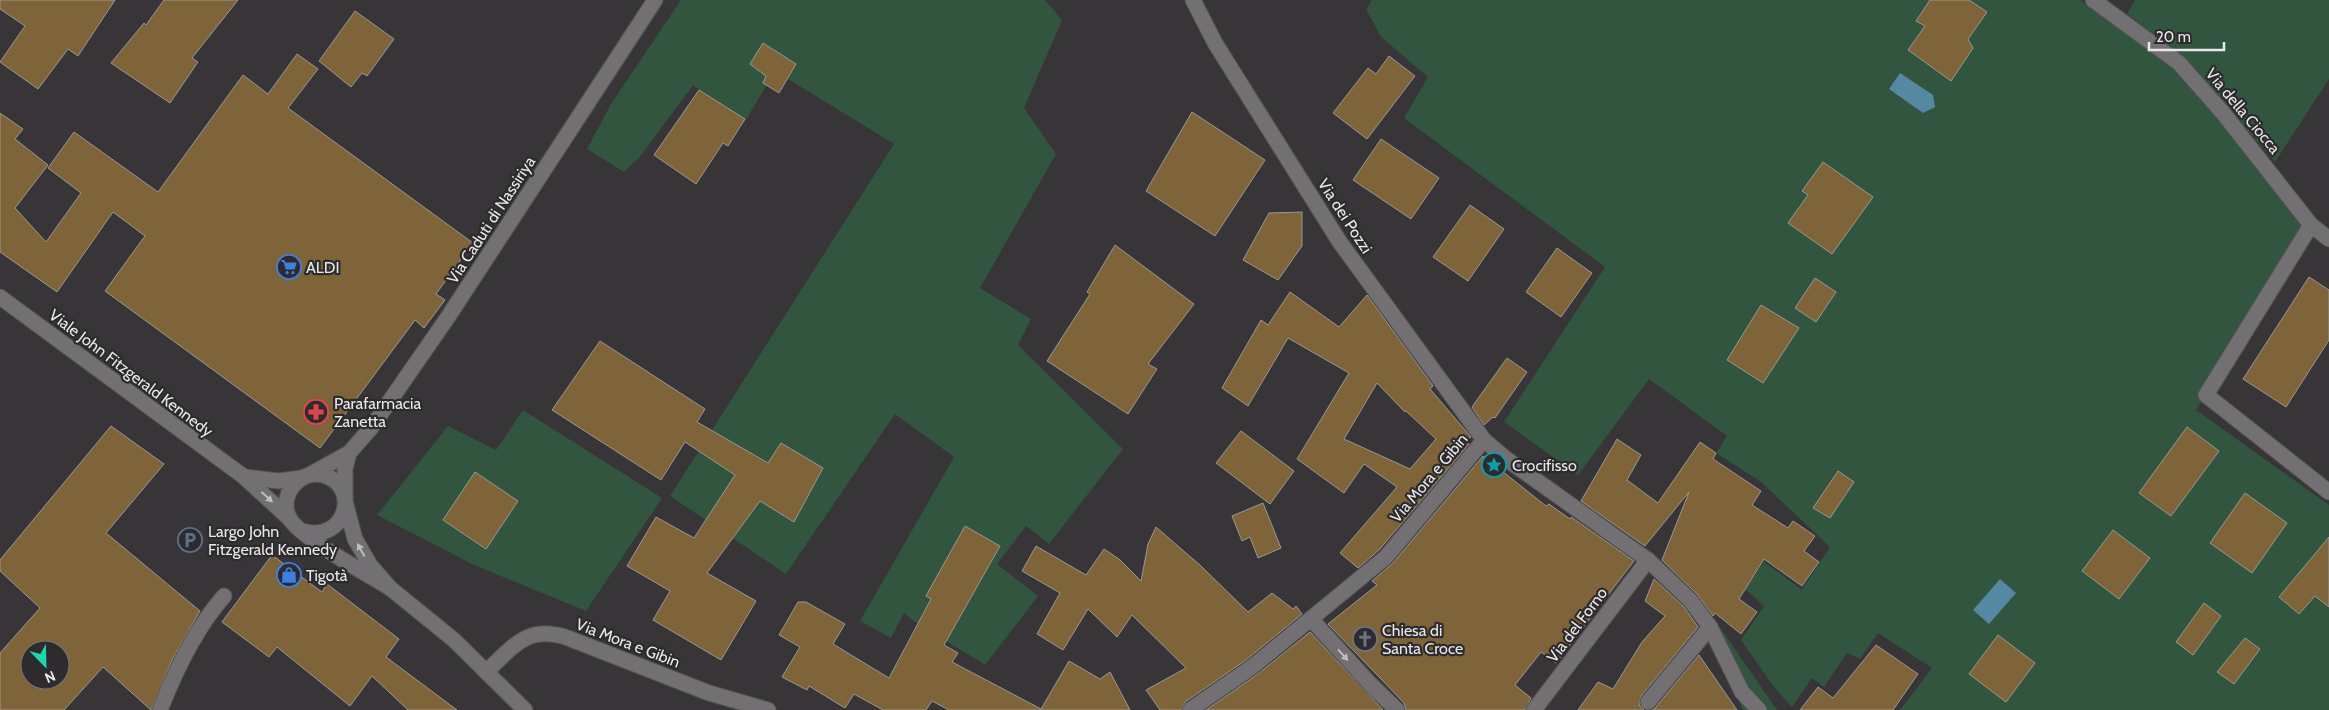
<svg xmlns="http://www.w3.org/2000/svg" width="2329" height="710" font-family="Cabin,sans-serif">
<rect width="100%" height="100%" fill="#373537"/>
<g fill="#32553f">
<path d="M681 0H1045L1062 20 1024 108 1056 154 980 288 1031 319 1018 345 1123 449 1049 544 1026 526 997 564 1038 596 985 665C959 647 928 634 904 613L891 638 860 621 954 457 895 414 786 574 670 496 894 144 775 71 744 123 693 85 639 158 624 172 587 149 611 104Z"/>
<polygon points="1372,0 2080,0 2154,52 2196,89 2307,226 2196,410 2329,505 2329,710 1900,710 1932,668 1878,633 1860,659 1847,653 1824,687 1812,678 1792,707 1774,687 1741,640 1764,606 1745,589 1764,562 1802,590 1830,547 1761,482 1716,453 1727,436 1649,379 1578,475 1504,422 1605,267 1404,118 1428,77 1381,37 1366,9"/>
<polygon points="2135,0 2329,0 2329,79 2275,162 2181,54 2127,14"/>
<polygon points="523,410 662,498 586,611 474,565 377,515 448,426 496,450"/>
<polygon points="1717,623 1777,710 1743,710 1705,633"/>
</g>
<g fill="#5488a3">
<polygon points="1900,73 1933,95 1935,107 1923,113 1889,89"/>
<polygon points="2000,579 2016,593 1989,624 1973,610"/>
</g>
<g fill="#7f6439" stroke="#999895" fill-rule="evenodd">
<polygon points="0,0 115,0 78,56 68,49 38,89 0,62 25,26 0,9"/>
<polygon points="164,0 238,0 192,58 198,62 170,103 111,63 144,23 146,25"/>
<polygon points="1930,0 1969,0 1987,12 1968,39 1973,48 1951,81 1908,50 1925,26 1916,21"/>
<polygon points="355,11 394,39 367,76 362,73 351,87 319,61"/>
<polygon points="763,43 796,64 779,93 763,83 766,76 750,64"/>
<polygon points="297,54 318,69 288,108 473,243 436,294 445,300 424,328 415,320 320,448 105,291 145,236 113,212 57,292 0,252 0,113 23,129 15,139 48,165 15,208 46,242 81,193 48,168 74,132 158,192 243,75 268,94"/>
<polygon points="1389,56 1415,76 1367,139 1333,113 1368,68 1376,74"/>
<polygon points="699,90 745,119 728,146 723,143 696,184 654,155"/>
<polygon points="1192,112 1265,160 1215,236 1146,191"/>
<polygon points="1381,139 1439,178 1411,219 1353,180"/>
<polygon points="1823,162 1873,197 1832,254 1788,223 1808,195 1802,191"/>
<polygon points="1470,205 1504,229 1468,281 1433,257"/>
<polygon points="1302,212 1302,246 1278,280 1243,260 1269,213"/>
<polygon points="1115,245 1194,304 1148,364 1157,369 1128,414 1047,361 1090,294 1087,292"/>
<polygon points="1557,248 1592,273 1561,317 1526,292"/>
<polygon points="2309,277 2329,290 2329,340 2286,407 2243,379"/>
<polygon points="1815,278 1836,292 1816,322 1795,308"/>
<path d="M1290 292 1339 327 1367 295 1433 386 1430 389 1471 437 1466 442 1469 444 1379 550 1358 568 1340 553 1397 487 1364 464 1344 493 1297 459 1349 373 1288 338 1248 406 1222 388 1261 320 1268 325ZM1377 383 1405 412 1406 411 1436 439 1410 469 1344 439Z"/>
<polygon points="1761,305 1799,328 1763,383 1727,360"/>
<polygon points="600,341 705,409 697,422 768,463 781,443 823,468 794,522 760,501 707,573 756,601 721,660 653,620 670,591 627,566 656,517 694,538 735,475 685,442 661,480 552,410"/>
<polygon points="1507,358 1527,372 1495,418 1493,417 1484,425 1472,407"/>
<path d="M111 426 164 464 106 533 200 611 172 660 151 710 103 667 64 710H0V653L40 608 0 571V560ZM30 650H60V680H30Z"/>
<polygon points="2187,427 2219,451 2171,516 2139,493"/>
<polygon points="1241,431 1294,471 1270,504 1216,463"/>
<polygon points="1617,439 1641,455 1627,480 1658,503 1700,442 1716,453 1713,459 1761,491 1752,505 1788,528 1793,521 1815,536 1804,551 1819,562 1802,586 1764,559 1739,599 1757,612 1741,634 1715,613 1713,616 1697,594 1662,560 1689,492 1645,546 1581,501"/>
<polygon points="1483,456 1546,506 1549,504 1570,519 1571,517 1634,561 1556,663 1541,652 1515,685 1531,698 1525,710 1406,710 1404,703 1328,624 1377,585 1372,581 1393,563"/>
<polygon points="1838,471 1854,482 1830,518 1813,508"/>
<polygon points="475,472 518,501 486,549 443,520"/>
<polygon points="2245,493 2287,523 2252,573 2210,543"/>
<polygon points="1263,503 1281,548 1258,558 1250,537 1242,541 1232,516"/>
<polygon points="965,526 1000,546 944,645 958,653 952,662 1041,709 1069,661 1100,679 1110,672 1130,710 949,710 932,701 926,710 883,710 854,694 845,708 809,686 807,690 782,677 800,647 779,635 798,602 806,602 845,624 833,644 889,678 931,599 926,596"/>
<polygon points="1156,527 1201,566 1248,612 1272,593 1293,609 1296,606 1302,614 1246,660 1185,702 1181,710 1160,710 1146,690 1186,668 1132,615 1117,637 1088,609 1063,650 1037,634 1060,593 1022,571 1036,546 1086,575 1104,549 1119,559 1141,581 1148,544"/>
<polygon points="2113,530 2150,558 2119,599 2082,571"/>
<polygon points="2329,537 2329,607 2315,596 2299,614 2279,597"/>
<polygon points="272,555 322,592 327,584 399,639 386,657 457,710 408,710 372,676 350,706 277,647 269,657 222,622"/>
<polygon points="1654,579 1684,607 1698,627 1641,696 1639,705 1644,710 1578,710 1598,682 1613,689 1642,642 1665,616 1645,601"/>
<polygon points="2204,603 2221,616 2193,655 2176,642"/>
<polygon points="1310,632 1383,710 1206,710 1258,674"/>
<polygon points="1998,635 2035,663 2006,702 1969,674"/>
<polygon points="2245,638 2260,649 2234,684 2217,672"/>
<polygon points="1876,645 1918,674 1893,710 1800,710 1818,687 1833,698"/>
<polygon points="1699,655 1737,710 1652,710 1655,708"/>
</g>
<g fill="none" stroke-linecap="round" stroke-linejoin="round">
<defs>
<g id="street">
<polyline points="1193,0 1215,43 1339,241 1484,440 1505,458 1648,560 1691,601 1710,627 1742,692 1759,710"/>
<polyline points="2093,0 2179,63 2223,113 2311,225 2329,239"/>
<polyline points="2311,225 2206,395 2329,492"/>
<polyline points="311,474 349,453 371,428 448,317 655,0"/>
<polyline points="345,498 345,469 349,453"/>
<polyline points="1311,619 1371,685 1397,710"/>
<path d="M486 672C513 647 527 624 568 638L709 693 768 710"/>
<polyline points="1648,702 1710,627"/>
<path d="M160 710C176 669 196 628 224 596"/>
<polyline points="1190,710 1252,667 1386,557 1484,440"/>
<polyline points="1534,710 1648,560"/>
</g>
<g id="secondary">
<polyline points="0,297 243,476 290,519"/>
<polyline points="244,477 279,481 301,478"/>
<polyline points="346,505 355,539 370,565 390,588 454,640 525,710"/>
<path d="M302 531C346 544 362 486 323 475 314 473 305 475 298 481 287 490 282 506 290 519 301 538 369 575 390 588"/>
</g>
</defs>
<use href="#street" stroke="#545253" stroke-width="17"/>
<use href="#secondary" stroke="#545253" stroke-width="17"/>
<use href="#street" stroke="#727072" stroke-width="15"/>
<use href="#secondary" stroke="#727072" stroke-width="15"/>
</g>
<defs><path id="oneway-solid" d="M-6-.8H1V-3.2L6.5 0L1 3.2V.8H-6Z" transform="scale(1.25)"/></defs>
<g fill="#bfbebf">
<use href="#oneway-solid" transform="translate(267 497) rotate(42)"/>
<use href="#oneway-solid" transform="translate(361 550) rotate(-119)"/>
<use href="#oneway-solid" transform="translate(1343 655) rotate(48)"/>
</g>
<defs>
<symbol id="supermarket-ring" viewBox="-11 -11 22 22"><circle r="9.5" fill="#2d2b2d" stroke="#3f7fe0" stroke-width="1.5"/><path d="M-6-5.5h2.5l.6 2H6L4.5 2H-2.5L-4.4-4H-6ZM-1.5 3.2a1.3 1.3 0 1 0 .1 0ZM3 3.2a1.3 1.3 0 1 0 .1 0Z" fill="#3f7fe0"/></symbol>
<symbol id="pharmacy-ring" viewBox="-11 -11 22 22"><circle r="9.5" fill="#2d2b2d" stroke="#e0444e" stroke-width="1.5"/><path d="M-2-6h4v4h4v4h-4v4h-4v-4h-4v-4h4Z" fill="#e0444e"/></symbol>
<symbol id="sight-ring" viewBox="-11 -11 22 22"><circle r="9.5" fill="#2d2b2d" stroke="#0f9aa8" stroke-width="1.5"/><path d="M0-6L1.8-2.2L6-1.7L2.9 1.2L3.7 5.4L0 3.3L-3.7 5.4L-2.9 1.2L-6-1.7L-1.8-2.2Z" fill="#0f9aa8"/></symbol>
<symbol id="parking-ring" viewBox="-11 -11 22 22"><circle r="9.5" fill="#2d2b2d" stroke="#5c6f8a" stroke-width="1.5"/><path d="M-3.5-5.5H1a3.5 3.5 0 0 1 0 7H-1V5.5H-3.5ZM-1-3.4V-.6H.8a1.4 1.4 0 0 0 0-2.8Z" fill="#5c6f8a"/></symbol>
<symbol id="shop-ring" viewBox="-11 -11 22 22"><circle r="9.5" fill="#2d2b2d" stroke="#3f7fe0" stroke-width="1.5"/><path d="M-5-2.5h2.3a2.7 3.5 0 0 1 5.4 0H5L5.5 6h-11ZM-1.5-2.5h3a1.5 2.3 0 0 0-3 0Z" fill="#3f7fe0"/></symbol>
<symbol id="church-ring" viewBox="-11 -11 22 22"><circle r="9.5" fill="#2d2b2d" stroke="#6b7280" stroke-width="1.5"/><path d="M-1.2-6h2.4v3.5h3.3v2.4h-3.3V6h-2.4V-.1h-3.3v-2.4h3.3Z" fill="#6b7280"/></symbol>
</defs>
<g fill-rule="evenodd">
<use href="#supermarket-ring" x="275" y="253" width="28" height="28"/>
<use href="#pharmacy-ring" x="302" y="398" width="28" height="28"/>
<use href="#sight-ring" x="1480" y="451" width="28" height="28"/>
<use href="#parking-ring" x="176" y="526" width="28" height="28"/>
<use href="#shop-ring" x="275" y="561" width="28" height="28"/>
<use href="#church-ring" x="1351" y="625" width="28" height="28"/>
</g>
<g text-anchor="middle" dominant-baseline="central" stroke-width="4.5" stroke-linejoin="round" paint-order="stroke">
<g font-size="16" fill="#e9e8e9" stroke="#2d2b2d">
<text transform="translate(2243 111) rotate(50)">Via della Ciocca</text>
<text transform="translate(1345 216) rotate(57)">Via dei Pozzi</text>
<text transform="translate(491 220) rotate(-57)">Via Caduti di Nassiriya</text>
<text transform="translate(131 373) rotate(37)">Viale John Fitzgerald Kennedy</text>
<text transform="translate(1429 478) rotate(-50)">Via Mora e Gibin</text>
<text transform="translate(1577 625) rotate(-53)">Via del Forno</text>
<text transform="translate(628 643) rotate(21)">Via Mora e Gibin</text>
</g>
<g font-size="16" fill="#e9e8e9" stroke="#2d2b2d" text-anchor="start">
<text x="306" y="267">ALDI</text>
<text x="334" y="403">Parafarmacia<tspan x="334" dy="18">Zanetta</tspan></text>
<text x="1512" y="465">Crocifisso</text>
<text x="208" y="531">Largo John<tspan x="208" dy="18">Fitzgerald Kennedy</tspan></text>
<text x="306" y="575">Tigotà</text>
<text x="1382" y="630">Chiesa di<tspan x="1382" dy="18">Santa Croce</tspan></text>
</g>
</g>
<g transform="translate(45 665) rotate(157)"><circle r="24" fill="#2d2b2d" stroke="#787778"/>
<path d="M0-4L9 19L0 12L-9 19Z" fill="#23d5af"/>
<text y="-8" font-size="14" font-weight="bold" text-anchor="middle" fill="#e9e8e9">N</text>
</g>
<path d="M2149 42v8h75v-8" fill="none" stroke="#e9e8e9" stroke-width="2.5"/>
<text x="2156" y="42" font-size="15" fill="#e9e8e9" stroke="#2d2b2d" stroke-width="4" paint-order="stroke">20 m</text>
</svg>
